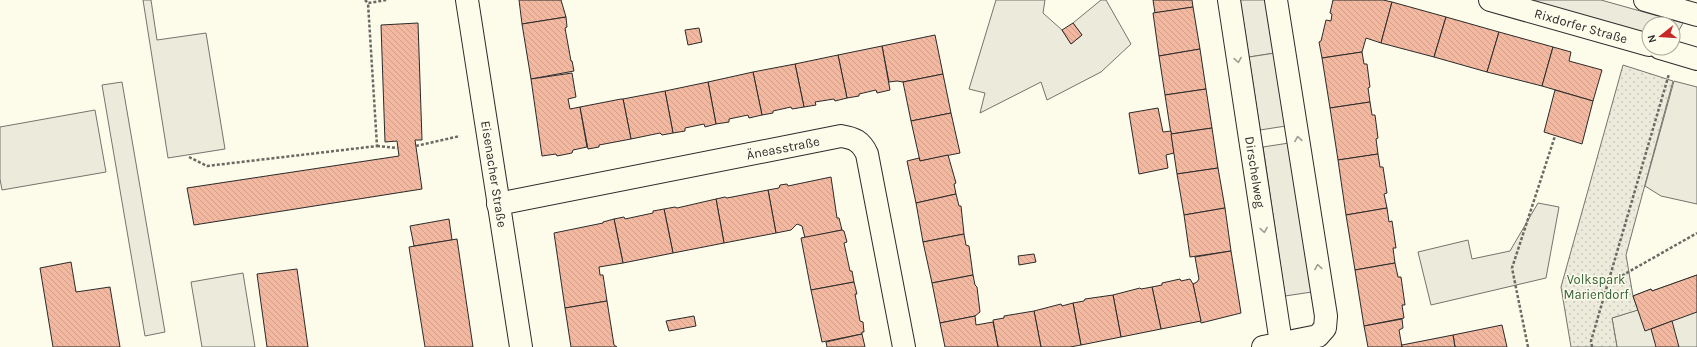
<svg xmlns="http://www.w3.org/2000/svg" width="1697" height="347" font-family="Karla,sans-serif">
<defs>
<pattern id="park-dots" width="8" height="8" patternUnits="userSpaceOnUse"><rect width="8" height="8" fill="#ecebdb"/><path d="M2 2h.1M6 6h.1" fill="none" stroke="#cbcabc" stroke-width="1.8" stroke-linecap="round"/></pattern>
<pattern id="building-back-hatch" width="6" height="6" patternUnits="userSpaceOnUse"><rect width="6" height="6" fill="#f2b8a0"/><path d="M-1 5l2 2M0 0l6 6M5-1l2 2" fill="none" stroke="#d09e8a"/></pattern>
</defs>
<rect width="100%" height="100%" fill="#fdfbea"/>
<g fill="#ecebdb" stroke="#74746e">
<polygon points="1240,0 1267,0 1275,53 1249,57"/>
<polygon points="122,82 165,332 145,336 102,85"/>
<polygon points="95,110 106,172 2,190 0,179 0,127"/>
<polygon points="1697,275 1697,347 1617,347 1612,318 1637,310 1633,296 1651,289 1652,291"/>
</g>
<polygon fill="url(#park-dots)" stroke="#74746e" points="1623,65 1673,81 1626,255 1633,296 1638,310 1612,318 1617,347 1571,347 1561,287"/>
<g fill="#eceadb" stroke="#74746e">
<polygon points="143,0 151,0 157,40 206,33 225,149 168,158"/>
<polygon points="996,0 1045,0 1043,13 1062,30 1071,44 1082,35 1073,23 1101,0 1106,0 1131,44 1101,72 1047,100 1041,82 980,113 985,93 969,89"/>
<polygon points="1522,0 1601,0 1683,23 1673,41 1673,24 1649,24 1649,35"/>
<polygon points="1275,53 1286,126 1260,130 1249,57"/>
<polygon points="1674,81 1697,87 1697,204 1661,196 1645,186"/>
<polygon points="1289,143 1312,292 1285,296 1263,147"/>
<polygon points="1538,203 1559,207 1546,278 1431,305 1418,252 1468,240 1472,259 1510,251"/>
<polygon points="243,273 255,347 202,347 191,282"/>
</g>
<g fill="url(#building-back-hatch)" stroke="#2b2b2b">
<polygon points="519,0 561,0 566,17 522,24"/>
<polygon points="1153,0 1192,0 1193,7 1155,13"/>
<polygon points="1333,0 1383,0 1392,2 1381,43 1366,38 1362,52 1322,58 1319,42 1321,41 1326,20 1331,21 1332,14 1330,13"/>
<polygon points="1392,2 1446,17 1434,57 1381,43"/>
<polygon points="1193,7 1200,49 1159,56 1153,13"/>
<polygon points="566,17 567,27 565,28 571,61 572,61 574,71 531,79 522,24"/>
<polygon points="1446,17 1499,32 1487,72 1434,57"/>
<polygon points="418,23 422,140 415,140 422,189 194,225 187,188 399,156 397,141 385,142 381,25"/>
<polygon points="1073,23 1082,35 1071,44 1062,30"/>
<polygon points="699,28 702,42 688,45 685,30"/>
<polygon points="1499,32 1553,47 1542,86 1487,72"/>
<polygon points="935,35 943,74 903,82 897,81 889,82 882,46"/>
<polygon points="882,46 890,90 877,93 876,90 859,94 859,96 847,98 838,55"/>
<polygon points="1553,47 1571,52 1569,61 1602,70 1593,101 1542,86"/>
<polygon points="1200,49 1206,89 1165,95 1159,56"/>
<polygon points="1362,52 1364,64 1367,64 1370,87 1368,88 1370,102 1330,108 1322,58"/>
<polygon points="838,55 847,98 835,101 834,99 815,102 816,105 804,107 795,64"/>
<polygon points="795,64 804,107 792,109 791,107 773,111 773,113 762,115 753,72"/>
<polygon points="753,72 762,115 749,118 748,115 729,119 729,122 716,124 708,82"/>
<polygon points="572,73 576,97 568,99 570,109 580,107 587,147 573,150 572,153 557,156 556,154 542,156 531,79"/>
<polygon points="943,74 951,113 911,121 903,82"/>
<polygon points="708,82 716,124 705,127 704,124 685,128 685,131 673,133 665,91"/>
<polygon points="1206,89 1212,128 1171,134 1165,95"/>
<polygon points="1555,90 1593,101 1582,144 1544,132"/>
<polygon points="665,91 673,133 662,135 660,133 631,139 623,99"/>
<polygon points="621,99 623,99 631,139 599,145 599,147 588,149 580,107"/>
<polygon points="1370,102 1372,115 1375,115 1378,138 1376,139 1378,154 1338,160 1330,108"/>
<polygon points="1158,108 1163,132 1171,131 1174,153 1166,155 1168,168 1139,174 1129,113"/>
<polygon points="951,113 960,153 920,161 911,121"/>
<polygon points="1212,128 1218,168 1177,174 1171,134"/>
<polygon points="1378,154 1380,167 1383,167 1387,193 1384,194 1387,208 1346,215 1338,160"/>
<polygon points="948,155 956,183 954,184 956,194 916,203 907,161 919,158 920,161"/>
<polygon points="1218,168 1225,208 1184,215 1177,174"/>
<polygon points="831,177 837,218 839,218 842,230 805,238 802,226 797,224 791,230 776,233 768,190 779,188 780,185 787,184 788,186"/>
<polygon points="768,190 776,233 724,243 716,199 725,197 727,198"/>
<polygon points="956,194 959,206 961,206 964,234 923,242 916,203"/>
<polygon points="716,199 724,243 673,253 664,209 675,207 677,208"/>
<polygon points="1225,208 1231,251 1190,257 1184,215"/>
<polygon points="1387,208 1389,222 1392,221 1396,248 1393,248 1395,263 1355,270 1346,215"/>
<polygon points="664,209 673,253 623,263 614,219 624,217 625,219 653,213 653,211"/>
<polygon points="449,219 452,240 414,246 410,226"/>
<polygon points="614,219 623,263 599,267 600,275 603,275 607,301 565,308 554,233 603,223 603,222"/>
<polygon points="842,230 844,231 847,242 844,243 850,271 852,271 854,282 811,290 801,238"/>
<polygon points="964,234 966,245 969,246 973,275 932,283 923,242"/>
<polygon points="457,239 473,347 425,347 409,247"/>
<polygon points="1231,251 1241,313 1201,323 1193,284 1197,282 1199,279 1195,257"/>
<polygon points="1034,254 1036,262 1019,265 1018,256"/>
<polygon points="71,262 76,292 110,287 120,347 53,347 40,268"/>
<polygon points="1395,263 1398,277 1401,277 1405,305 1402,305 1404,318 1364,326 1355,270"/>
<polygon points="297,269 308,347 267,347 257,274"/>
<polygon points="973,275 975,285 977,287 980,312 975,316 940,323 932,283"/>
<polygon points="1697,275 1697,312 1645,331 1633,296 1651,289 1652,291"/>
<polygon points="1180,279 1181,281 1190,279 1193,284 1201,321 1161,329 1152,287 1162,285 1162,283"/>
<polygon points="854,282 857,294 855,294 860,321 863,322 864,332 862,332 862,334 822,342 811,290"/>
<polygon points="1152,287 1161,329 1121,337 1113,295 1140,288 1141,289"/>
<polygon points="1113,295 1121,337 1081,345 1073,303 1084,301 1085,299"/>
<polygon points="607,301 614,345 617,347 571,347 565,308"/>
<polygon points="1073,303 1081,345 1070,347 1041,347 1034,311 1061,304 1062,306"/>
<polygon points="1034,311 1041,347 998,347 993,320 1004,318 1004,316"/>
<polygon points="694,316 696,326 669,331 666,321"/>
<polygon points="975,316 976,325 993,322 998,347 945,347 940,323"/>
<polygon points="1402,319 1403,328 1399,330 1402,347 1368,347 1364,326"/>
<polygon points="1672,321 1679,347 1656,347 1651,329"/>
<polygon points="1502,325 1507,347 1455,347 1453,335"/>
<polygon points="862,334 865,347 827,347 826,342"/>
<polygon points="1453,335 1455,347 1402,347 1402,345"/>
</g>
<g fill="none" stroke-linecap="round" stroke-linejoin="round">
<defs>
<g id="minor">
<polyline points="467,0 521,347"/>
<polyline points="1229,0 1281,343"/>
<polyline points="1490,0 1649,45"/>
<polyline points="1645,0 1697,15"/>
<polyline points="1660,48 1697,59"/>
<path d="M498 204 841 136C854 138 861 141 867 154L904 347"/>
<polyline points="1263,347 1318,336 1325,328 1326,316 1276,0"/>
</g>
</defs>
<use href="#minor" stroke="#2b2b2b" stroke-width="24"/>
<g stroke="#6a6964" stroke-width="2.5" stroke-dasharray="3 2" stroke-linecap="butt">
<polyline points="365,0 368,3"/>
<polyline points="377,146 398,148"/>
<polyline points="416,146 460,136"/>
<polyline points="189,157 207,166 377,146 368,3 387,0"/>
<polyline points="1609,283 1697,233"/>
<polyline points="1528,347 1512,268 1555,136"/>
<polyline points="1592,347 1591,341 1669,74"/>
</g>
<use href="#minor" stroke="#fdfbea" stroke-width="22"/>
</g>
<defs><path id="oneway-chevron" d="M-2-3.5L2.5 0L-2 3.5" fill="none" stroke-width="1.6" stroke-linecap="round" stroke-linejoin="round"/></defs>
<g stroke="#9e9d94">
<use href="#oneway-chevron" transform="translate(1238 60) rotate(81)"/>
<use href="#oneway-chevron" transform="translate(1298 139) rotate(-99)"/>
<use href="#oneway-chevron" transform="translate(1264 230) rotate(81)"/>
<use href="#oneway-chevron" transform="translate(1318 267) rotate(-99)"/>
</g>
<g text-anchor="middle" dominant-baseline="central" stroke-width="3" stroke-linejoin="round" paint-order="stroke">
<g font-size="13" fill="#2b2b2b" stroke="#fdfbea">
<text transform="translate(1581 26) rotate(16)">Rixdorfer Straße</text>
<text transform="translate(783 148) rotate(-11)">Äneasstraße</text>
<text transform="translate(1255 172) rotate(81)">Dirschelweg</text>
<text transform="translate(494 174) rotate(81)">Eisenacher Straße</text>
</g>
<g font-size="13" fill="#34623c" stroke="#fdfbea">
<text x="1596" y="279">Volkspark<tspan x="1596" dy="15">Mariendorf</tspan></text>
</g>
</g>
<g transform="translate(1661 36) rotate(253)"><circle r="19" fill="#fdfbea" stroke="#a9a89e"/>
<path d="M0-3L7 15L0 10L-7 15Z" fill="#c62828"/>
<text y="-6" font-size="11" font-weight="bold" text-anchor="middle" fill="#2b2b2b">N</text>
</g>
</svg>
